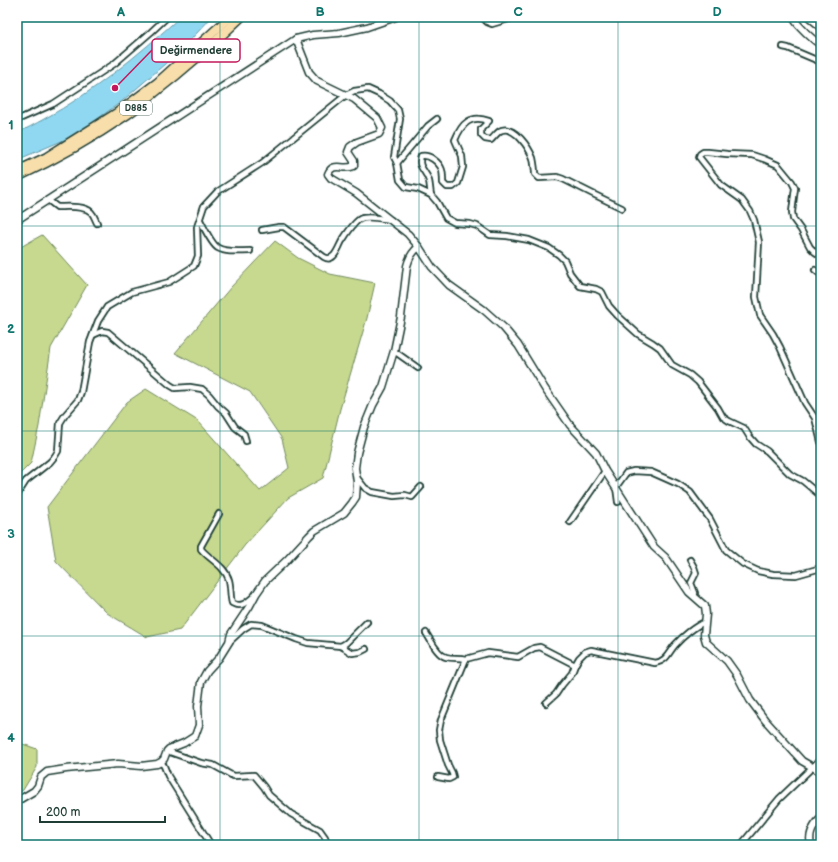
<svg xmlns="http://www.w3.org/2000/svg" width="838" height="862" font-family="'Balsamiq Sans',sans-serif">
<rect width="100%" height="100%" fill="#fff"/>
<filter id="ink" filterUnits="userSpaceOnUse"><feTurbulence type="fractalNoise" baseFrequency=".025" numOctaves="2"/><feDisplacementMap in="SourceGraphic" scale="8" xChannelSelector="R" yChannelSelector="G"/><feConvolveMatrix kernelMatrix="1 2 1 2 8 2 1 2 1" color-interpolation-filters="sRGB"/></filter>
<g filter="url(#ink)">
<g fill="#c7d98e" stroke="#738b61">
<polygon points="42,235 87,285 51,348 39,426 31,463 17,477 17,249"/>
<polygon points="275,241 298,258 330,274 375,283 367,318 340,409 323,478 288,498 245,545 180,630 147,637 107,613 56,561 47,507 127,402 146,389 198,421 260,491 289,468 282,439 250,392 175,353 231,287"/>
<polygon points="17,742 37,749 37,767 23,790 17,794"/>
</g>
<path fill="#90d8f2" stroke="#639aa6" d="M180 17H212L180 51 121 102 93 122 64 140 17 160V133C26 129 35 124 44 119 94 92 138 55 180 17Z"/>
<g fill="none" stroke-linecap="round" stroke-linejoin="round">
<defs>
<g id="minor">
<polyline points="482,17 487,22 492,24 512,18 514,17"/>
<polyline points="783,47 788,48 821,62"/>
<polyline points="17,120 53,104 114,64 151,32 167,17"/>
<polyline points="397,163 428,126 437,119"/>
<path d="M431 195C430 190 430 185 429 181 426 170 417 168 421 156 426 155 429 156 433 159 443 166 443 172 443 183L447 187H453L458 183 463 167 462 156 455 140C462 123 471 114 489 121L481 129V135L485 139 491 140C494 137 498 131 502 130 515 126 529 148 533 158 534 163 535 168 535 174L539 178 557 177 563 179 595 195 622 208"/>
<path d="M48 200 57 207C66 207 84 205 91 212 94 215 95 219 97 223"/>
<path d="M200 220C204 227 211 244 218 248 227 253 240 251 250 251"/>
<path d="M262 230 279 227H284L324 257C334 263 338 248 342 241 346 235 354 222 360 219 367 215 383 219 391 220"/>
<polyline points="821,256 815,252 810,247 801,230 793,219 792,212 795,188 792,182 778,165 764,159 752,155 727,154 708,152 703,152 700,154 699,157 721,185 742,200 750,211 754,220 759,242 756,297 760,315 773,334 780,347 805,403 815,418 821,442"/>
<polyline points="815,270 819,273 821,273"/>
<polyline points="93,335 102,331 108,332 170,385 175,388 190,387 202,389 209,395 218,406 226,413 235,427 244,434 246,441"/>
<polyline points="394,351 418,368"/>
<polyline points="357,478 365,488 372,492 394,496 405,495 412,497 421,487"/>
<polyline points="17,495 26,481 50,462 55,456 58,451 60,423 65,415 78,400 81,392 90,342 98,321 107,307 132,292 169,282 194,266 198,256 197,227 204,206 217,192 262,163 346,95 354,91 368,89 379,94 390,101 398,110 400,119 394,157 397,163 400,180 406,187 418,189 431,195 437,202 446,218 455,223 470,224 477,226 490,235 507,236 529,240 549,248 559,255 565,261 570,273 580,286 596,289 602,292 609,306 617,315 638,334 653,343 660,348 672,365 690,375 698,382 718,408 723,417 729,421 744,428 749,436 756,444 767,451 790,474 803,481 821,496"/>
<polyline points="618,502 616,487 626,473 634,471 651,472 678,484 690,492 710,519 726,550 743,564 758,571 773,574 796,575 821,568"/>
<path d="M219 514 201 546V549C210 560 225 566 229 580 231 588 230 596 232 603 241 608 246 603 253 597"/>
<polyline points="570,522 605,471"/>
<polyline points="690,560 694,567 696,573 691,583 695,593 694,596"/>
<path d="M426 633C431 640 437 655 446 657 453 659 459 657 466 659L488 653 518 657 534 648 540 647 575 665"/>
<polyline points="229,642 243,629 251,624 262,625 296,639 308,643 341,646 352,653 360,652 366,649"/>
<polyline points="341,646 346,643 367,622"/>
<path d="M546 703 556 694 562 685 572 673 575 665 579 658 585 652 591 650 655 663C667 661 668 653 675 645 682 637 695 626 705 622"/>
<polyline points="167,751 201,763 213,765 233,776 254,775 264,787 269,795 291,814 320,830 325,837 327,845"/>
<polyline points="161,762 164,766 168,776 211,845"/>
<polyline points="438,777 449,779 453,777 452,773 448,765 440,740 439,730 441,720 466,659"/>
<polyline points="741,845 779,799 821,759"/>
</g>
<g id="tertiary">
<path d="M793 17C796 24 814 41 821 45"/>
<polyline points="809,17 821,27"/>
<path d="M296 39 309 72 317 81 354 99 377 118 382 128 379 134 357 142 350 147 348 152 354 161V166C343 171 333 161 328 174L331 178 356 193 408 234 419 247 432 267 449 285 484 310 503 327 518 345 545 389 570 425 596 453 605 471 654 547 666 558 689 592 705 606 706 614 704 635 706 642 727 661 737 675 750 700 765 720 802 761 821 772"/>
<polyline points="17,220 296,39 313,35 339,33 367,27 396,17"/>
<path d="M17 801 34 791 38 786 41 777 47 772 66 769 118 764 141 766 157 764 161 762 164 759 167 751 169 749 184 743 195 736 199 725 198 706 201 682 207 671 219 658 229 642 231 634 249 607 256 594 265 581 287 560 309 536 314 531 344 513 352 503 356 497 357 482 355 468 357 453 364 427 373 405 383 387 394 351 401 317 407 266C409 258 412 252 419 247"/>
<path d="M811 845C808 835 814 825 821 818"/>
</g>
<g id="trunk">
<polyline points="17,171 47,157 117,113 157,83 230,17"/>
<path d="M17 177C56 159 93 138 128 114 137 108 146 100 154 93 185 69 213 44 241 17"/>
</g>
</defs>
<use href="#minor" stroke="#1f3d34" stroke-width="8"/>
<use href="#tertiary" stroke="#1f3d34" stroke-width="9"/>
<use href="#trunk" stroke="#1f3d34" stroke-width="11"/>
<use href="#minor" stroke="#fff" stroke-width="4.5"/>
<use href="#tertiary" stroke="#fff" stroke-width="6"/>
<use href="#trunk" stroke="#f8deab" stroke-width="8"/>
</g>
</g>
<path fill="none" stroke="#0f766e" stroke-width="1" stroke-opacity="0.55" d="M220 17V845M419 17V845M618 17V845M17 226H821M17 431H821M17 636H821"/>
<g text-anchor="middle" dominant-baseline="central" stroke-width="4" stroke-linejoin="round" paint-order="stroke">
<rect fill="#fff" stroke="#627771" stroke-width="1" x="120" y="101" width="32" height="14" rx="3"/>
<g font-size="9" font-weight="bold" fill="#1f3d34">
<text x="136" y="108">D885</text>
</g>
</g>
<path fill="none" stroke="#c2185b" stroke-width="1.5" d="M115 88L152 50"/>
<circle fill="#c2185b" stroke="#fff" stroke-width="1.5" cx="115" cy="88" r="4"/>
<rect fill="#fff" stroke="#c2185b" stroke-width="1.5" x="152" y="39" width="88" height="23" rx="4"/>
<g font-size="11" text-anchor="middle" font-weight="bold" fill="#1f3d34">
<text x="196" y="54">Değirmendere</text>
</g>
<rect width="838" height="862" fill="none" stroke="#fff" stroke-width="44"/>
<path d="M40 816v6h125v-6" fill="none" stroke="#1f3d34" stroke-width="2"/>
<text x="46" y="816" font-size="12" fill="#1f3d34" stroke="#ffffff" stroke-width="3" paint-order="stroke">200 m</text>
<rect x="22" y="22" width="794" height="818" fill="none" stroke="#0f766e" stroke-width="1.5"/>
<g font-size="13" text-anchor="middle" font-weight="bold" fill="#0f766e">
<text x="121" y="16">A</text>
<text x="320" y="16">B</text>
<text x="518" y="16">C</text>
<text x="717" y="16">D</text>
<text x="11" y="129">1</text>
<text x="11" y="333">2</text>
<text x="11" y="538">3</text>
<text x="11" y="742">4</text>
</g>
</svg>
